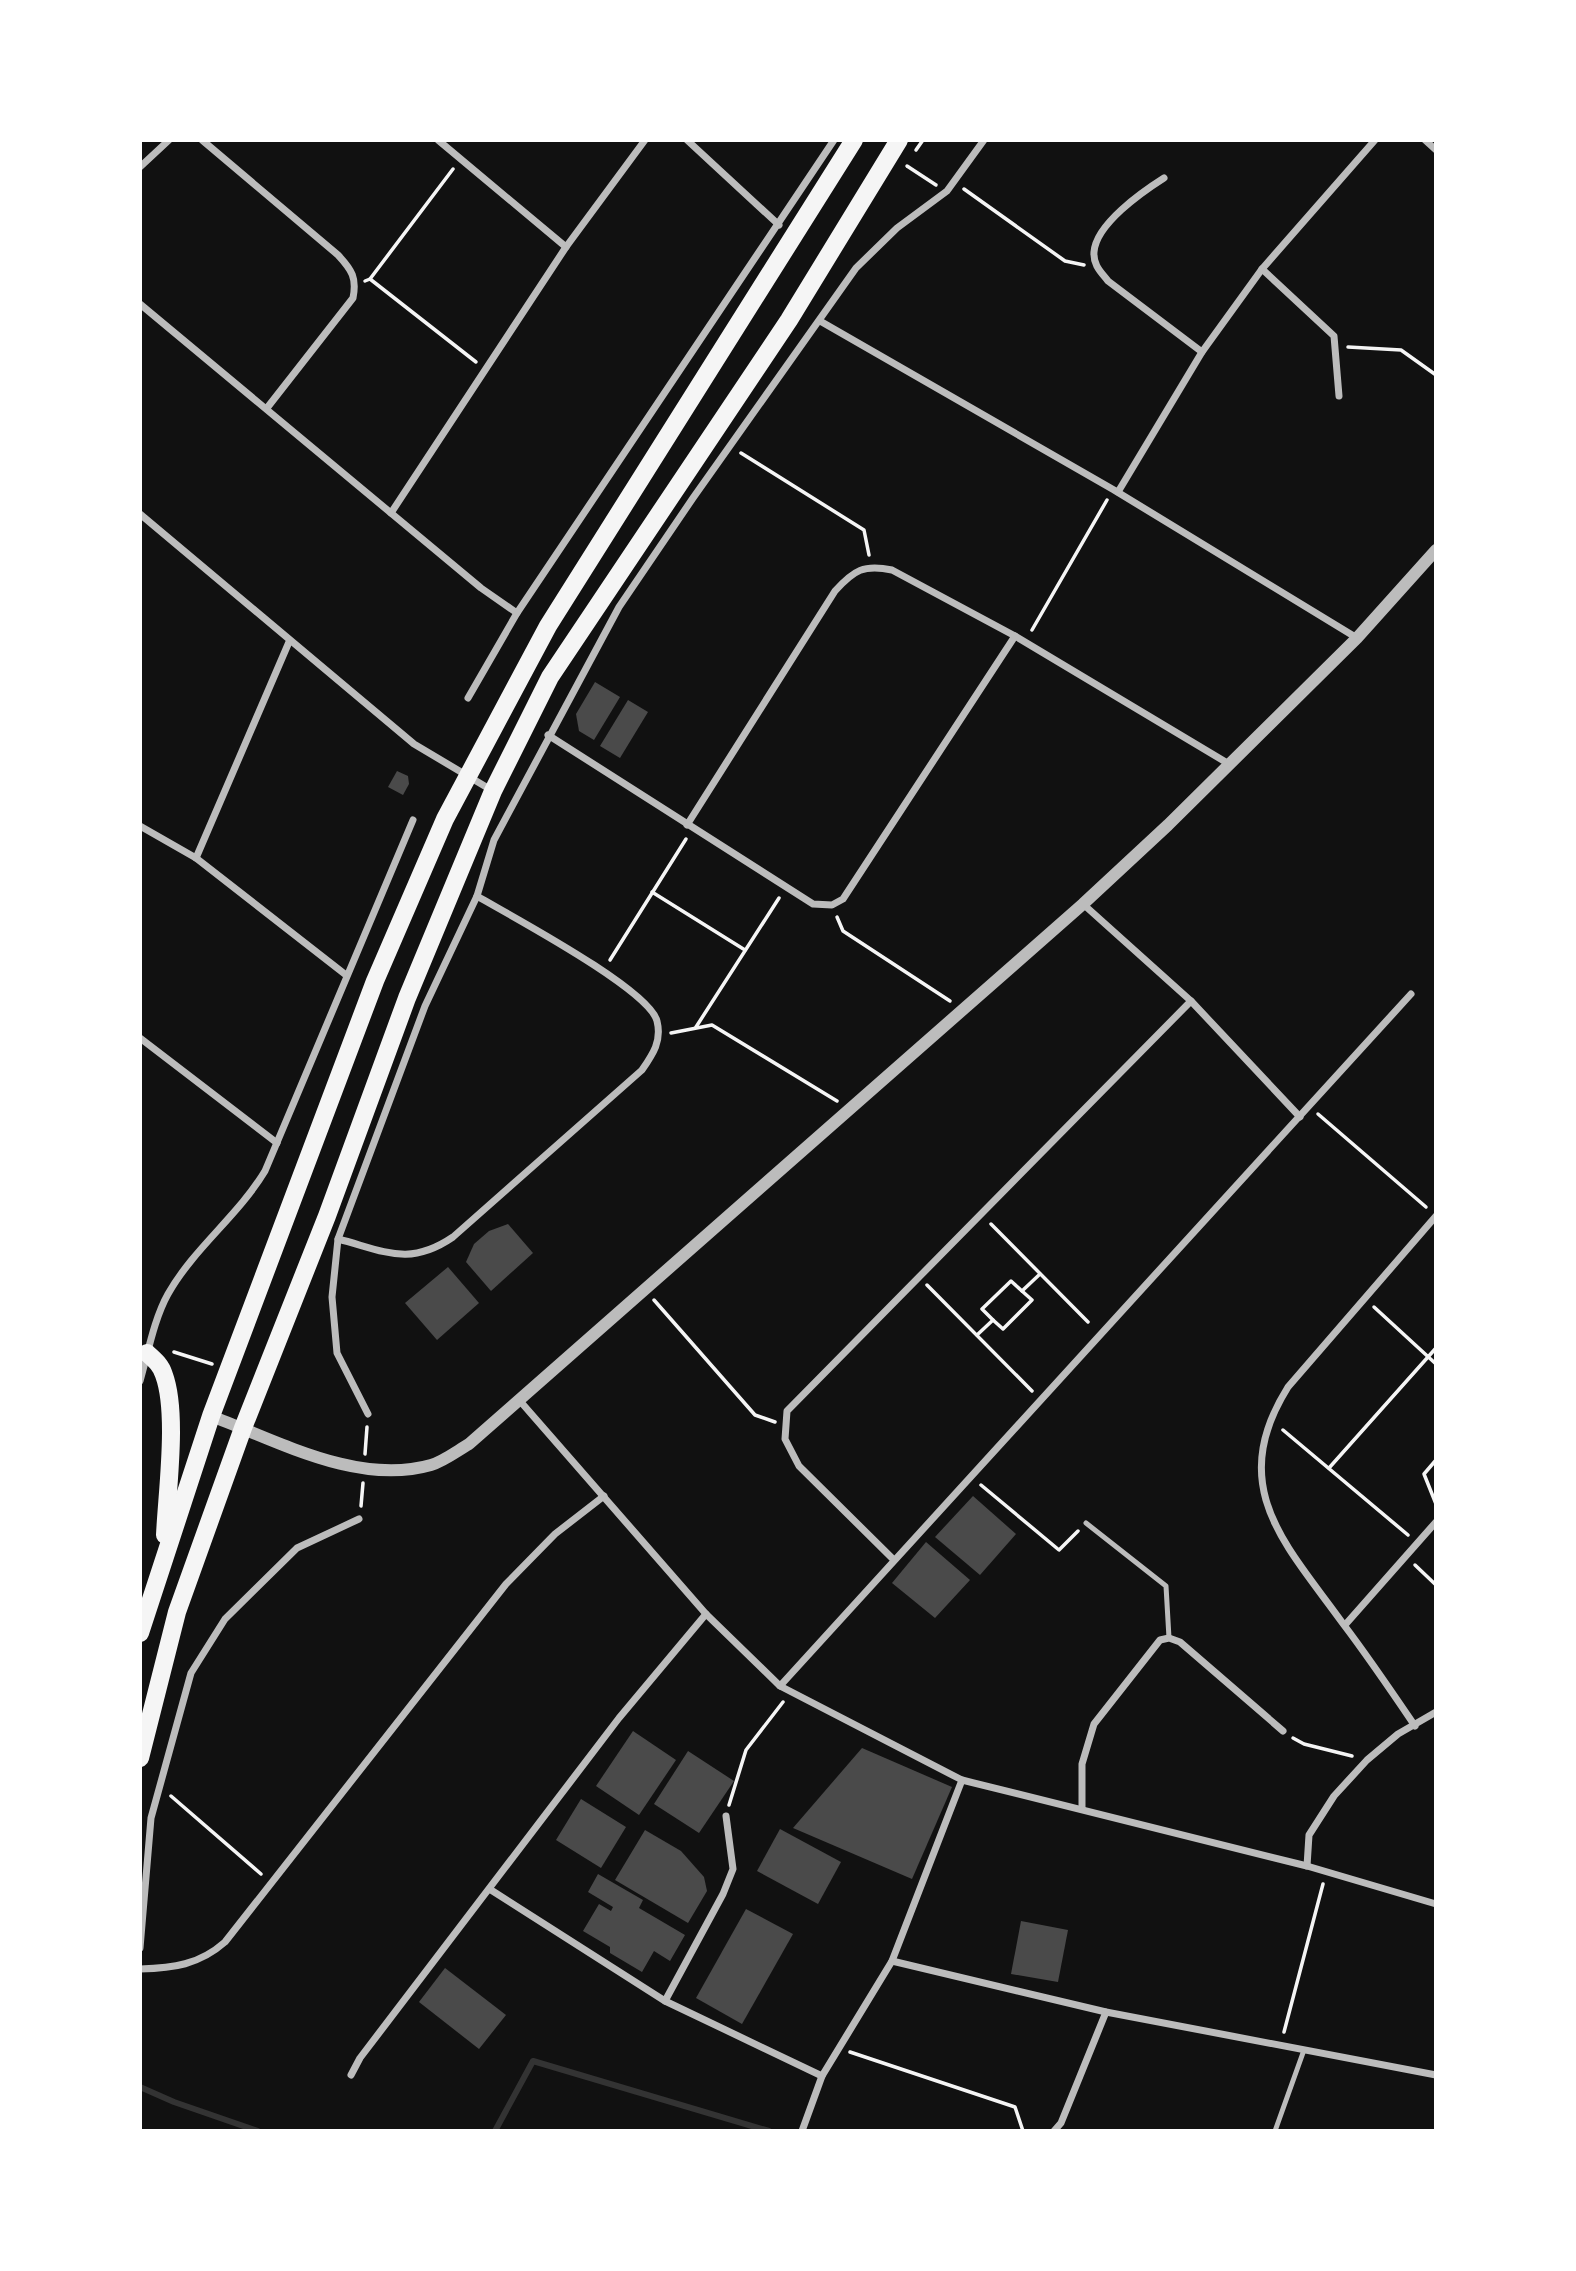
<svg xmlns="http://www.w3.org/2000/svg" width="1576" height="2271" font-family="Cabin,sans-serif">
<rect width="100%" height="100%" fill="#111"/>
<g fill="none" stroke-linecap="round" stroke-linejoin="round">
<g stroke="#333" stroke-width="6">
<polyline points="140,2087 174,2102 258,2131"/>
<polyline points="495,2131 533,2061 769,2131"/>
</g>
</g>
<g fill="#4a4a4a">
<polygon points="595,682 620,697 594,740 579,731 576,714"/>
<polygon points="628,700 648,712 620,758 600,746"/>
<polygon points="397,771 408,776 409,784 403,795 388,787"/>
<polygon points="508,1224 533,1253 491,1291 466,1262 474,1244 489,1231"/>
<polygon points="448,1267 479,1303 437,1340 405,1303"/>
<polygon points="973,1496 1016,1534 980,1575 935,1537"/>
<polygon points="926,1542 970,1580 935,1618 892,1583"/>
<polygon points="633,1731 676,1760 639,1815 596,1786"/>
<polygon points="862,1748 952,1787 912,1879 793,1828"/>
<polygon points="688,1751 734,1781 699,1833 654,1804"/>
<polygon points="581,1799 626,1827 601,1868 556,1840"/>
<polygon points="780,1829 841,1862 818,1904 757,1871"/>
<polygon points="645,1830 681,1851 704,1877 707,1891 688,1923 615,1880"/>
<polygon points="598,1874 643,1900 639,1908 685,1935 670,1961 654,1951 642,1972 610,1953 610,1947 583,1931 599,1904 611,1911 613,1907 588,1892"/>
<polygon points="746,1909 793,1934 742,2024 696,1998"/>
<polygon points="1021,1921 1068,1930 1058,1982 1011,1974"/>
<polygon points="445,1968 506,2015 479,2049 419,2002"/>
</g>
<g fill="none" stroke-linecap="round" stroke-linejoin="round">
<g stroke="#f5f5f5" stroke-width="3.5">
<polyline points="916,150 923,140"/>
<polyline points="907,166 936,185"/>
<polyline points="964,189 1065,261 1084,265"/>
<polyline points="370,279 453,169"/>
<polyline points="365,281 370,279 476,362"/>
<polyline points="1348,347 1401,350 1436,375"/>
<polyline points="741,453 864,530 869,555"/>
<polyline points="1032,630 1107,500"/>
<polyline points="652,892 745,950"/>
<polyline points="837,917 843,931 950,1001"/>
<polyline points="610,960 686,839"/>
<polyline points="696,1027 779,898"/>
<polyline points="671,1033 712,1025 837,1101"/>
<polyline points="1318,1114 1426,1207"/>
<polyline points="991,1224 1088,1322"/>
<polyline points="927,1285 1032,1391"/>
<polyline points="654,1300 755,1415 775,1422"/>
<polyline points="1374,1307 1436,1364"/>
<polyline points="993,1320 1003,1329 1032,1300 1022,1291"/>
<polyline points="977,1335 993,1320 982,1309 1011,1281 1022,1291 1040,1274"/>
<polyline points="174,1352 212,1364"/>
<polyline points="1283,1430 1408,1535"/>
<polyline points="365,1454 367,1427"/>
<polyline points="1436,1460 1424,1474 1436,1504"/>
<polyline points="1329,1468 1436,1348"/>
<polyline points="981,1485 1059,1550 1078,1531"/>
<polyline points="361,1506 363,1483"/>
<polyline points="1415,1565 1436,1585"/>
<polyline points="1293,1738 1304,1744 1352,1756"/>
<polyline points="171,1796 261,1874"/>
<polyline points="729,1805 746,1750 783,1702"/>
<polyline points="1284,2032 1323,1884"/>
<polyline points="850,2052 1015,2107 1023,2131"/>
</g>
<g stroke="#bcbcbc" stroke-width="5">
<polyline points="1086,1523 1166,1586 1169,1638"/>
<polyline points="1275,2131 1304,2050"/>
</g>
<g stroke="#bcbcbc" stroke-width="7">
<path d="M202 140 338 255C352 270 357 278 353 298L267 408"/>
<polyline points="438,140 566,247"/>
<polyline points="687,140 779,225"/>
<polyline points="1425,140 1436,150"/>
<polyline points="140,167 169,140"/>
<path d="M1164 178C1142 192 1096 224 1094 252 1093 265 1101 272 1108 281L1202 352"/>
<polyline points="1262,269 1334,336 1339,396"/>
<polyline points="140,304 481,588 517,613"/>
<polyline points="820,321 1114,490 1357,638"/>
<polyline points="1118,492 1202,352 1262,269 1375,140"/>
<polyline points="391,513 566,247 645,140"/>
<polyline points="140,514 414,744 493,791"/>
<polyline points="468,698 517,613 834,140"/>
<polyline points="548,735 813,904 832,905 843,899 1015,636"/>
<path d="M687 825 835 591C854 570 864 564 892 570L1015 636 1229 764"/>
<polyline points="140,826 196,858 346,975"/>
<polyline points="196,858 289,642"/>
<polyline points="1083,904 1191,1001 1300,1117"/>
<polyline points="140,1038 277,1143"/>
<path d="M338 1239C385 1251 409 1267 453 1237L642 1070C653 1054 662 1041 657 1021 649 989 509 915 477 896"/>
<path d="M140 1381C148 1353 154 1319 168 1294 194 1248 238 1216 265 1171L413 820"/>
<polyline points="520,1401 706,1614 780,1686 962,1780 1307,1866 1436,1904"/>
<polyline points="368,1414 337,1353 332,1297 338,1239 425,1006 477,896 494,840 619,607 693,498 856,268 897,228 947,191 984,140"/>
<polyline points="894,1560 799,1466 785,1439 787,1411 1191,1001"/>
<polyline points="1345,1625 1436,1522"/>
<polyline points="780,1686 1411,994"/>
<path d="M1415 1726C1392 1692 1369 1658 1344 1625 1286 1544 1225 1488 1288 1387L1436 1216"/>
<polyline points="1082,1809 1082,1764 1094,1724 1160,1640 1169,1638 1180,1642 1283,1731"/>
<polyline points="1307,1866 1309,1835 1334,1796 1367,1760 1398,1734 1436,1712"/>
<polyline points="491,1890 665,2001 822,2076"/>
<polyline points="140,1948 151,1818 191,1673 225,1619 297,1548 359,1519"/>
<polyline points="892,1961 1106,2012 1436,2075"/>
<path d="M140 1969C173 1968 199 1965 225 1942L506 1584 555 1534 604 1496"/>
<polyline points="665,2001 723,1894 733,1869 726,1816"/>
<polyline points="351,2075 360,2058 619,1718 706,1614"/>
<polyline points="802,2131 822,2076 892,1961 962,1780"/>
<polyline points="1054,2131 1061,2123 1106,2012"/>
</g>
<path stroke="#bcbcbc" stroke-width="12" d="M211 1416C278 1441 358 1486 431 1465 444 1461 457 1451 469 1444L1083 904 1168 825 1357 638 1436 550"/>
<g stroke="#f5f5f5" stroke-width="18">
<path d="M147 1353C155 1360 161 1365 164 1375 178 1413 167 1492 165 1535"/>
<polyline points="140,1633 211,1416 375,981 445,819 548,626 854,140"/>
<polyline points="140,1758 177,1612 243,1428 327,1216 407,998 493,791 550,677 789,320 899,140"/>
</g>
</g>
<rect width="1576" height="2271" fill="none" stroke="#ffffff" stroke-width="284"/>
</svg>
